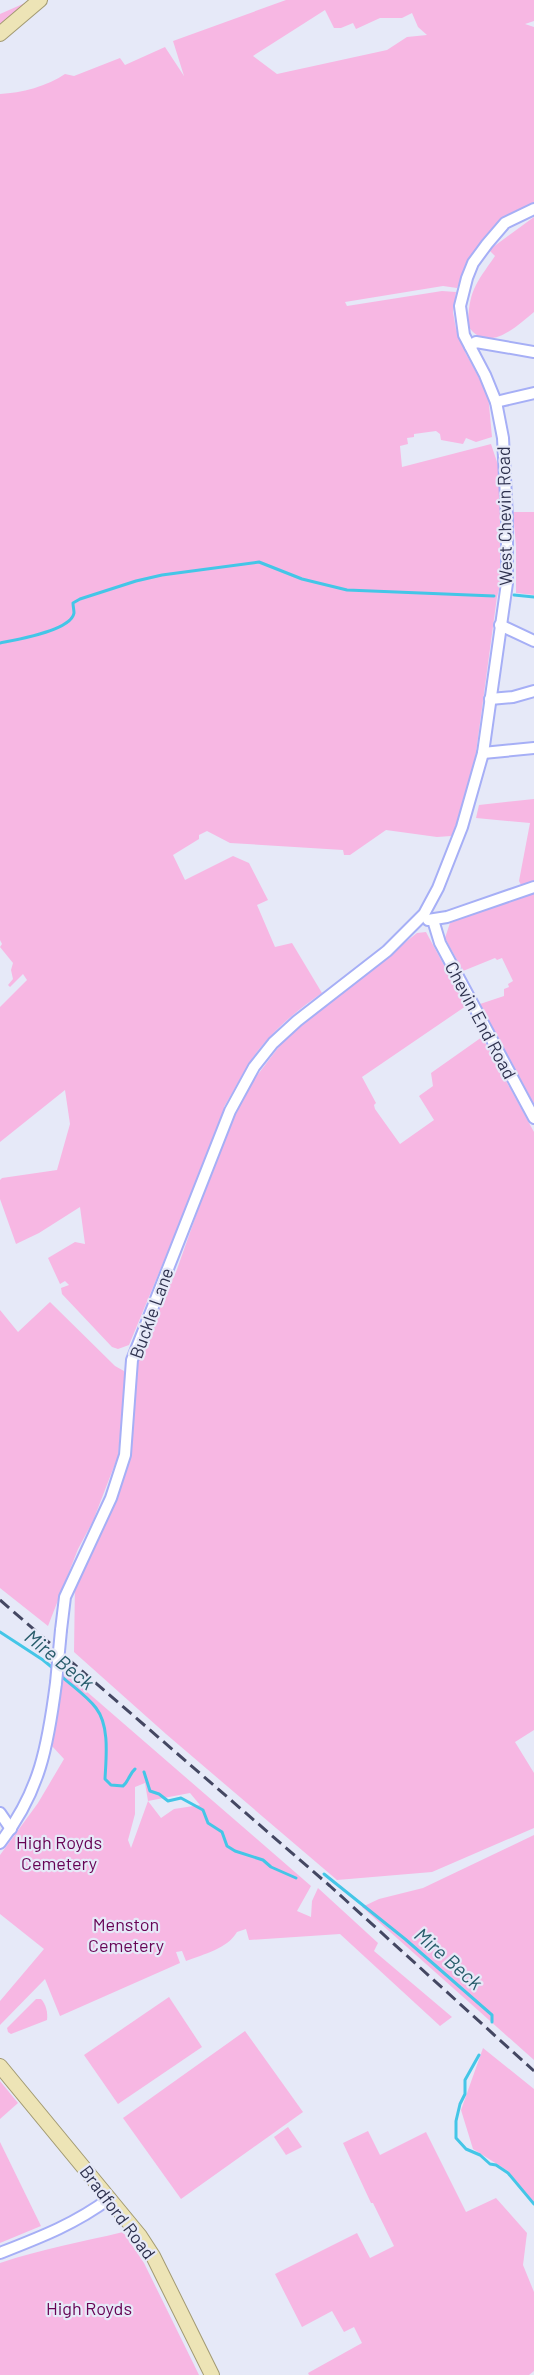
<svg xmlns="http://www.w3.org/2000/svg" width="534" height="2375" font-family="Barlow,sans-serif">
<rect width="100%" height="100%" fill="#e6e9f8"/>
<g fill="#f7b7e3" fill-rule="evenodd">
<path d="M286 0H534V21L525 24 534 27V204C488 224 476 244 457 288L443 286 345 302 347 306 442 291 456 292 453 312 456 329 466 354 488 394 492 437 476 442 466 438 463 444 441 440 440 434 436 431 414 434V437L407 438 408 444 400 446 402 467 491 444 500 471 502 510V578L497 597 475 760 456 829 451 836 437 837 386 830 350 855H344L343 850 230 843 207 831 199 835V839L173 855 185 880 233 856 249 863 268 900 257 905 275 947 292 943 322 993C296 1011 268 1034 250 1062 241 1076 233 1092 224 1107L226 1111 129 1345 118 1349 112 1347 62 1294 61 1288 69 1285 65 1281 60 1284 48 1258 75 1242 85 1244 80 1207 39 1233 16 1244 0 1199V1180L2 1178 57 1170 70 1124 65 1090 0 1142V1007L27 980 23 974 10 987 8 985 13 979 11 970 13 963 0 947 2 944 0 940V94C21 93 48 86 65 74L74 76 120 58 125 65 165 47 184 76 173 41ZM325 10 334 28H341L353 23 356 29 380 18H402L412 13 418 27 427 35 407 37 387 50 277 74 253 56Z"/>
<polygon points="25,3 29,6 0,31 0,14"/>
<path d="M534 217V312C515 328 487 354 468 326 469 290 475 285 495 256L489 250Z"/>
<polygon points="513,512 534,512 534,595 516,593 516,546"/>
<polygon points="534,799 534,883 522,887 519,881 530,823 476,818 479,805"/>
<polygon points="534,893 534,1104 480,1004 504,996 504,989 509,987 508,984 513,981 502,958 497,960 495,958 463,971 445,938 450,923 455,920"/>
<polygon points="426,932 466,1006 362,1077 376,1103 374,1105 375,1109 400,1144 434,1120 419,1096 433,1086 431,1073 482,1037 534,1132 534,1730 515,1742 534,1773 534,1828 432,1872 337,1880 166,1734 74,1652 75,1584 117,1497 125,1469 131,1442 137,1363 146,1335 176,1272 232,1114 236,1112 249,1086 287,1036 417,933"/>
<polygon points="50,1302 115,1366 124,1371 125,1384 118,1456 93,1521 78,1549 48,1626 0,1588 0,1310 18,1332"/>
<path d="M63 1671 311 1886 297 1911 311 1917 312 1901 318 1888 378 1943 374 1951 452 2017 440 2026 340 1934 249 1940 246 1929 237 1932C227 1949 204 1954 186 1961L182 1951 176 1952 180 1963 60 2016 45 1979 0 2025V2001L44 1949 0 1914V1855L38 1803 64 1759 51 1745ZM145 1783 148 1801 131 1848 128 1840 135 1814V1787ZM190 1793 200 1805 174 1809 161 1818 148 1801Z"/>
<polygon points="534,1835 534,2060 362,1907 379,1899 423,1888"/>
<polygon points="169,1997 202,2047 118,2104 84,2055"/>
<path d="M36 1999H41C46 2004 48 2013 47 2020L11 2034 8 2032 7 2028Z"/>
<polygon points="245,2031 303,2112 181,2199 123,2118"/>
<polygon points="483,2048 534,2089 534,2204 508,2171 473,2149 461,2110"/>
<polygon points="0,2081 18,2103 0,2119"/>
<polygon points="288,2127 302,2147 286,2155 274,2137"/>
<polygon points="368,2131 380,2155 426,2132 466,2212 496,2198 527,2233 523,2265 534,2292 534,2371 529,2375 309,2375 308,2373 362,2343 354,2327 344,2332 332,2311 302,2327 275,2274 357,2233 370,2258 394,2246 373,2203 371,2203 343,2143"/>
<polygon points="0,2142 41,2226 0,2243"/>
<path d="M123 2232 144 2263 199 2375H0V2263C41 2249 82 2242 123 2232Z"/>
</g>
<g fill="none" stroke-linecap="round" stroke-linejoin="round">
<g stroke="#44c6e7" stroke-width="3">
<polyline points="514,595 534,597"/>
<path d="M0 643C15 640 71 631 74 613 74 610 73 606 73 603L80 599 136 581 162 575 259 562 302 579 347 590 494 596"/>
<polyline points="0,1632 43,1660 54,1669"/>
<path d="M61 1676C72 1686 87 1696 96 1708 110 1726 106 1758 105 1779L111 1785 123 1786C129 1781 129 1774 135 1769"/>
<polyline points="144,1772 150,1791 159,1794 168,1801 181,1798 203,1810 208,1823 222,1832 227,1846 235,1851 263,1860 271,1867 296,1878"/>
<polyline points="324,1874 405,1939 492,2015 492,2022"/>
<polyline points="479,2055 465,2080 465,2094 460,2104 456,2121 456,2138 466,2149 480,2155 490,2164 496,2165 508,2173 534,2204"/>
</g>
<defs>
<g id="minor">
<polyline points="470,346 476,342 534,352"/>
<polyline points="496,402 534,393"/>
<polyline points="500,625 534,641"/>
<polyline points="490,699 513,697 534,691"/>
<polyline points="483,753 534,748"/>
<polyline points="428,920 447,917 534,887"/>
<polyline points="433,920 440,943 534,1118"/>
<polyline points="61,1630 65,1597 111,1498 125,1455 132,1360 230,1111 254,1067 273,1043 297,1021 387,951 424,914 438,888 462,827 483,753 507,583 507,518 503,438 496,402 485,375 464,335 460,306 467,278 473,263 487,244 505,223 534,209"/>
<polyline points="0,1813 11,1829"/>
<path d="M0 1843C40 1792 48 1745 56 1683"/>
<path d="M0 2253C41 2237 75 2224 110 2198"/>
</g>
<g id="major">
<polyline points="0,34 40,0"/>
<polyline points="0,2066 140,2236 153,2256 212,2375"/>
</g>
</defs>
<use href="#minor" stroke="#a6aff6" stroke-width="14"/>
<use href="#major" stroke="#a29a72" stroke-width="16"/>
<use href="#minor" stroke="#fff" stroke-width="10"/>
<use href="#major" stroke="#ede4b6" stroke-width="14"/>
<polyline stroke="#444762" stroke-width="3" stroke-dasharray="12 6" stroke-linecap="butt" points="0,1600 330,1886 534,2071"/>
<defs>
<polyline id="minor-bridge" points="56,1683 61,1630"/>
</defs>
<use href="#minor-bridge" stroke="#a6aff6" stroke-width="14" stroke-linecap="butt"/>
<use href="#minor-bridge" stroke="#fff" stroke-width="10"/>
</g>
<g text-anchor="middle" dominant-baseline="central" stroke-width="4.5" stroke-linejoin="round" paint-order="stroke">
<g font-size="18" fill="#2e314e" stroke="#e6e9f8">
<text transform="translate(504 516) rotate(-91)">West Chevin Road</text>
<text transform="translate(481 1020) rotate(62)">Chevin End Road</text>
<text transform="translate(151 1313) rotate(-70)">Buckle Lane</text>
<text transform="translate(118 2212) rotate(53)">Bradford Road</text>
</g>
<g font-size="18" fill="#660354" stroke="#e6e9f8">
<text x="59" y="1842">High Royds<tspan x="59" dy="21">Cemetery</tspan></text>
<text x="126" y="1924">Menston<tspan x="126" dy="21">Cemetery</tspan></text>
<text x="89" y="2308">High Royds</text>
</g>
<g font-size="20" font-style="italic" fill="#285c6b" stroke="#e6e9f8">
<text transform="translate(60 1659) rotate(39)">Mire Beck</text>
<text transform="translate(449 1958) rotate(41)">Mire Beck</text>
</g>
</g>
</svg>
